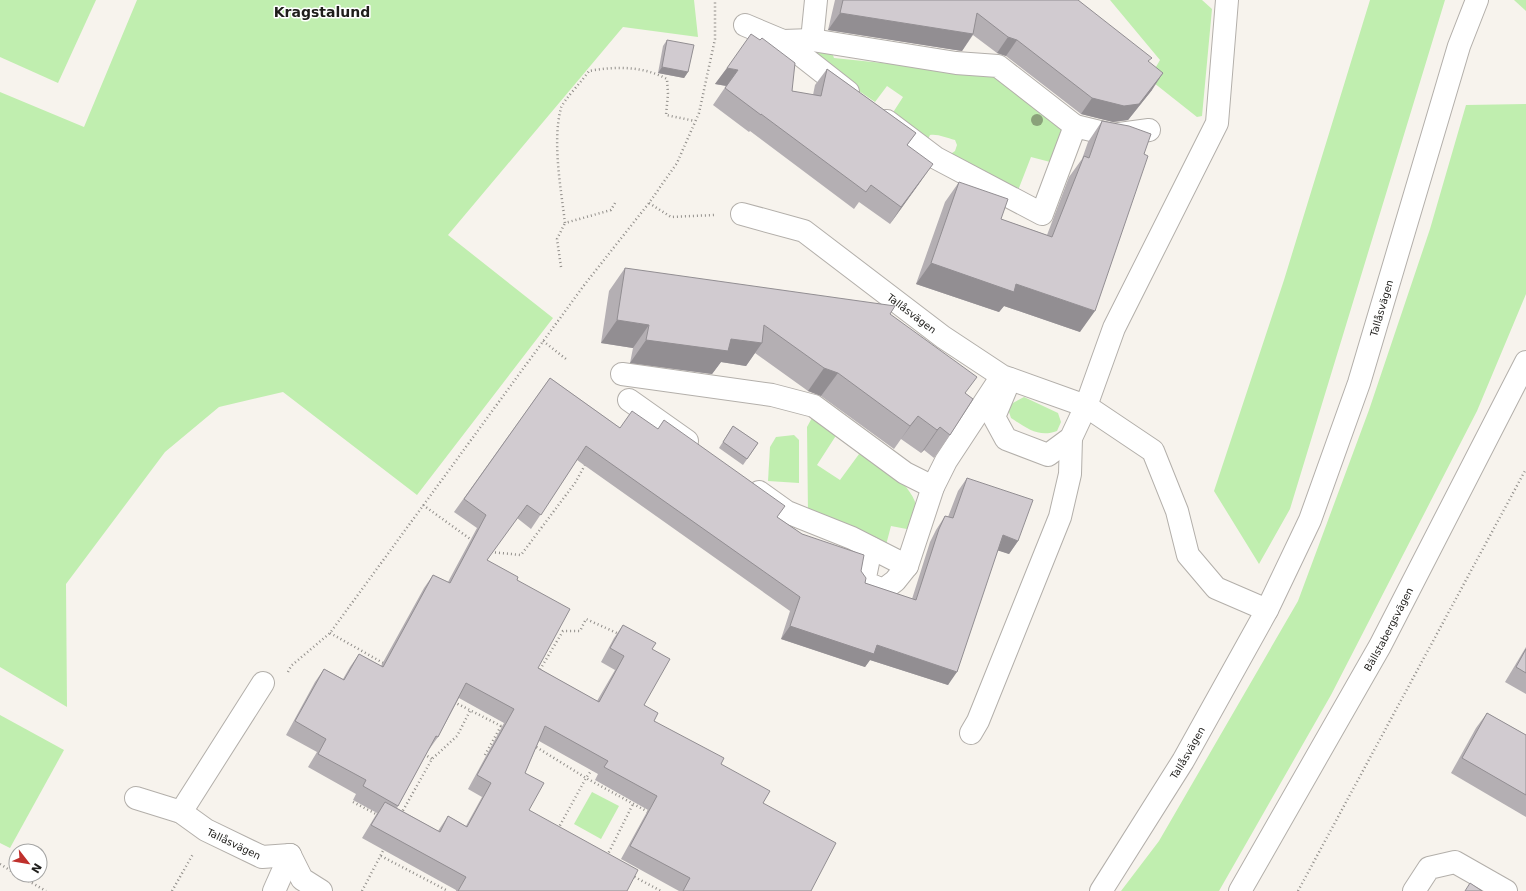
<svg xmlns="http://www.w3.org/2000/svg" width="1526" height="891" font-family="'DejaVu Sans',sans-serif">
<rect width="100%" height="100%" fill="#f7f3ed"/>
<g fill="#c0eeaf">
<polygon points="0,0 96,0 58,83 0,57"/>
<polygon points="137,0 694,0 698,37 623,27 448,235 553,318 417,495 283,392 219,407 165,452 66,584 67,707 0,667 0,92 84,127"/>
<polygon points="1110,0 1202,0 1212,9 1202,116 1197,117 1149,79 1160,60"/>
<polygon points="1370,0 1445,0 1290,509 1259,564 1214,491 1284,280"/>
<polygon points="1514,0 1526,0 1526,11"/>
<path d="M826 48 831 50 834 58 960 71 999 78 1067 128 1054 163 1031 157 1017 193 946 157 955 151 957 145 955 140C946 138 939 134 930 135L927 141 892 114 903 97 887 86 875 102 815 61 812 56 817 52Z"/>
<polygon points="1526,104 1526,294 1477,411 1331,695 1219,891 1121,891 1159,841 1298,601 1369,410 1430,229 1466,105"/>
<path d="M1024 397 1058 413 1061 422 1057 431C1039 438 1026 428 1011 418L1008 409 1011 404Z"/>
<path d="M813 416 837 434 817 465 840 480 862 450C881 464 922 490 917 518 917 522 914 527 912 530L891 526 886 545 857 528 808 513 807 427Z"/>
<polygon points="794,435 799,440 799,483 768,481 770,447 776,437"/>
<polygon points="0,715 64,750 10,848 0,843"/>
<polygon points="592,792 619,806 601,839 574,824"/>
</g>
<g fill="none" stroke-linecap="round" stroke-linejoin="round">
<defs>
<g id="minor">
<polyline points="745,25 783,41 812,40 956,63 998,66 1075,126"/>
<polyline points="812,40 816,0"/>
<polyline points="783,41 848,92"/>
<polyline points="887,121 936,158 1042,214 1075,126 1112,135 1149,130"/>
<path id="s1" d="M742 214 804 231 943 337 1002 376 1086 406 1153 451 1177 511 1188 555 1216 588 1267 610"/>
<polyline points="622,374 772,395 814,406 905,473 933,487"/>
<polyline points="1010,379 994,417 1006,439 1048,455 1071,438 1086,406 1114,328 1217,123 1227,0"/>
<polyline points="629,400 687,441"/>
<polyline points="759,492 787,512 852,538 907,566 933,487 946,461 996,385"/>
<polyline points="871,548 864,582 883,590 895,581 907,566"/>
<polyline points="971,733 978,721 1060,517 1070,474 1071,438"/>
<path id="s2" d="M136 798 181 812 206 830 262 857 290 855"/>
<polyline points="181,812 263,683"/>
<polyline points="290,855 302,879 321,891"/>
<polyline points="274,891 290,855"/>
<path id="s3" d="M1101 891 1183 761 1267 610 1310 520 1359 383 1459 46 1477 0"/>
<path id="s4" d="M1240 891 1380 646 1526 362"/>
<polyline points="1414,891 1429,868 1455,862 1506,891"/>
</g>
</defs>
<use href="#minor" stroke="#b3afaa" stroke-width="24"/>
<g stroke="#918e8a" stroke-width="2.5" stroke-dasharray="1 3" stroke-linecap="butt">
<path d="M615 203 611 210 565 223C561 189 552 141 561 108 563 101 584 79 589 71 616 66 643 66 667 79L668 94 666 115 695 121"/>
<polyline points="649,203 671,217 714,215"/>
<polyline points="561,267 557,239 565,223"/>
<polyline points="543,341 566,359"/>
<polyline points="423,505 473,541"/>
<polyline points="491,552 521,555 575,483 586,463"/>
<polyline points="330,633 385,664"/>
<polyline points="288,672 291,666 330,633 585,284 649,203 677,163 699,113 715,39 715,0"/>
<polyline points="538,673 563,631 580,631 586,619 619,634"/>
<polyline points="454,702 505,728"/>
<polyline points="533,745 586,778 650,813"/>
<polyline points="424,754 432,759"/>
<polyline points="485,755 501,726"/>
<polyline points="353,802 378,815"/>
<polyline points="401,814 432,759 457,736 470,711"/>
<polyline points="558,829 586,778 593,768"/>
<polyline points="381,856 448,891"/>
<polyline points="607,856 633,804"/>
<polyline points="0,864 16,874"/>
<polyline points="18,875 46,891"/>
<polyline points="631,875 661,891"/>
<polyline points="172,891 193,854"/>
<polyline points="362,891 385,847"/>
<polyline points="1298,891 1526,469"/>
</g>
<use href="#minor" stroke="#fff" stroke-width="22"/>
</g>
<circle fill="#8aa27a" cx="1037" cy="120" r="6"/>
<g fill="#b4afb3" fill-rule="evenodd">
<polygon points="835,0 1078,0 1149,62 1152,90 1128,120 1113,122 1081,114 1006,56 997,53 973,35 962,51 828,30"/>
<polygon points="667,40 688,72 684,78 658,73 663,46"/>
<polygon points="727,68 792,91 813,95 815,85 827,69 916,133 907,145 921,181 890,224 859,202 854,209 750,131 749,132 713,105 726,86 715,84"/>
<polygon points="1102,121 1080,332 1004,306 999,312 916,284 945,202 959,182 1001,219 1047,235 1069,177 1082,159 1088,142"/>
<polygon points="625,268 890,314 965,393 950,435 934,458 924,450 921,453 901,439 894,449 821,396 808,391 755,353 746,366 721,362 712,374 630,363 633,348 601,343 609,291"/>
<path d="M550 378 620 428 777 517 802 534 861 571 865 583 912 599 930 542 936 530 945 516 948 517 958 491 967 478 1018 541 1009 554 998 550 948 685 870 660 865 667 781 639 790 611 577 460 531 529 517 518 487 560 517 580 538 668 597 701 615 670 601 662 614 638 623 625 652 649 644 705 654 721 721 764 763 803 811 891H679L621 859 648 810 595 780 598 774 539 741 525 773 529 810 627 891H456V890L362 838 377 813 353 800 356 794 308 767 317 752 286 735 315 682 324 669 343 679 350 667 359 654 381 666 424 588 433 575 448 582 477 528 454 512ZM459 698 504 723 468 789 482 797 466 826 448 816 438 831 397 808 428 751 438 737Z"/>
<polygon points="733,426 758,443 743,465 719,448"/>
<polygon points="1526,647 1526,694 1505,682"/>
<polygon points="1487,713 1526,735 1526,817 1451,773 1476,728"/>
</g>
<g fill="#928e92">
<polygon points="840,13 973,34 962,51 828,30"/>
<polygon points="1008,37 1017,40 1006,56 997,53"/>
<polygon points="662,67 688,72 684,78 658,73"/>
<polygon points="727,68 738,70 727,86 715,84"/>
<polygon points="1163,73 1152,90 1128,120 1113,122 1081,114 1092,98"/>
<polygon points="933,164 921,181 890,224 901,207"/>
<polygon points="931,263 1016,284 1095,311 1080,332 1004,306 999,312 916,284"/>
<polygon points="617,320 649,325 633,348 601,343"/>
<polygon points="731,339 762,343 746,366 721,362 712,374 630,363 646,340"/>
<polygon points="824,368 838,373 821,396 808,391"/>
<polygon points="918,416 901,439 894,449 910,426"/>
<polygon points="940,427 924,450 921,453 937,430"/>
<polygon points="1003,535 1018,541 1009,554 993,549"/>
<polygon points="790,626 877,645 957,672 948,685 870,660 865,667 781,639"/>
</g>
<g fill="#d1cbd0" stroke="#928e92">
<polygon points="843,0 1078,0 1152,58 1148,61 1163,73 1139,104 1124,106 1092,98 1017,40 1008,37 977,13 973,34 840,13"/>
<polygon points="751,34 760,40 762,38 795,63 792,91 821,96 827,69 916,133 907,145 933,164 901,207 871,185 866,192 761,114 761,115 725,88 738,70 727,68"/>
<polygon points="667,40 694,45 688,72 662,67"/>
<polygon points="1102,121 1129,126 1151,134 1144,154 1148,156 1095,311 1016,284 1014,292 931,263 959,182 1008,199 1001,219 1052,237 1084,156 1089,158"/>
<polygon points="625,268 895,306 890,314 977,377 965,393 973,399 950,435 940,427 937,430 918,416 910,426 838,373 824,368 764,325 762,343 731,339 728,351 646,340 649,325 617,320"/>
<polygon points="550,378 620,428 632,411 658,429 664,420 785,506 777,517 802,534 864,555 861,571 866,578 865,583 916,600 939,529 945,516 953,518 967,478 1033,500 1018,541 1003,535 957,672 877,645 874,654 790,626 800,597 586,446 541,515 527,505 487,560 518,577 517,580 570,609 538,668 599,702 624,656 610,648 623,625 656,643 652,649 670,659 644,705 658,713 654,721 724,758 721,764 770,791 763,803 836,843 811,891 683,891 690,878 630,846 657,796 604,767 608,761 545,726 525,773 544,783 529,810 638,870 627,891 458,891 466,877 371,825 385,802 440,832 448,816 467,827 491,783 477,775 514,709 466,683 438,737 436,736 398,806 363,786 366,780 318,754 326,739 295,721 324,669 344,680 359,654 383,667 433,575 450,583 486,515 464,499"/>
<polygon points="733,426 758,443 747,459 723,442"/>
<polygon points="1526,649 1526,673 1516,667"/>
<polygon points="1487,713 1526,735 1526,795 1462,758"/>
<polygon points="1470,883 1482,891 1465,891"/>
</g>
<g text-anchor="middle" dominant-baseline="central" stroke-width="3" stroke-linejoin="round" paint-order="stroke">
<g font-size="10" fill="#1f1e1b" stroke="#fff">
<text stroke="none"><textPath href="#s3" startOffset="650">Tallåsvägen</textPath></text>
<text stroke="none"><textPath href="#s1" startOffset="200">Tallåsvägen</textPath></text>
<text stroke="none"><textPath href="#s4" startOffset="301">Bällstabergsvägen</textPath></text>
<text stroke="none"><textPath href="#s3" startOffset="163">Tallåsvägen</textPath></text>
<text stroke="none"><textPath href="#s2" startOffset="109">Tallåsvägen</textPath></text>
</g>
<g font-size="14" font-weight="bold" fill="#1f1e1b" stroke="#fff">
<text x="322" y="12">Kragstalund</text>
</g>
</g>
<g transform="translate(28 863) rotate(121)"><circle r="19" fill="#ffffff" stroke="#a5a5a4"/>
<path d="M0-3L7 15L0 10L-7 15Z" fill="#bf302c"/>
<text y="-6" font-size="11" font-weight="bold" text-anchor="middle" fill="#1f1e1b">N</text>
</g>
</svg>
